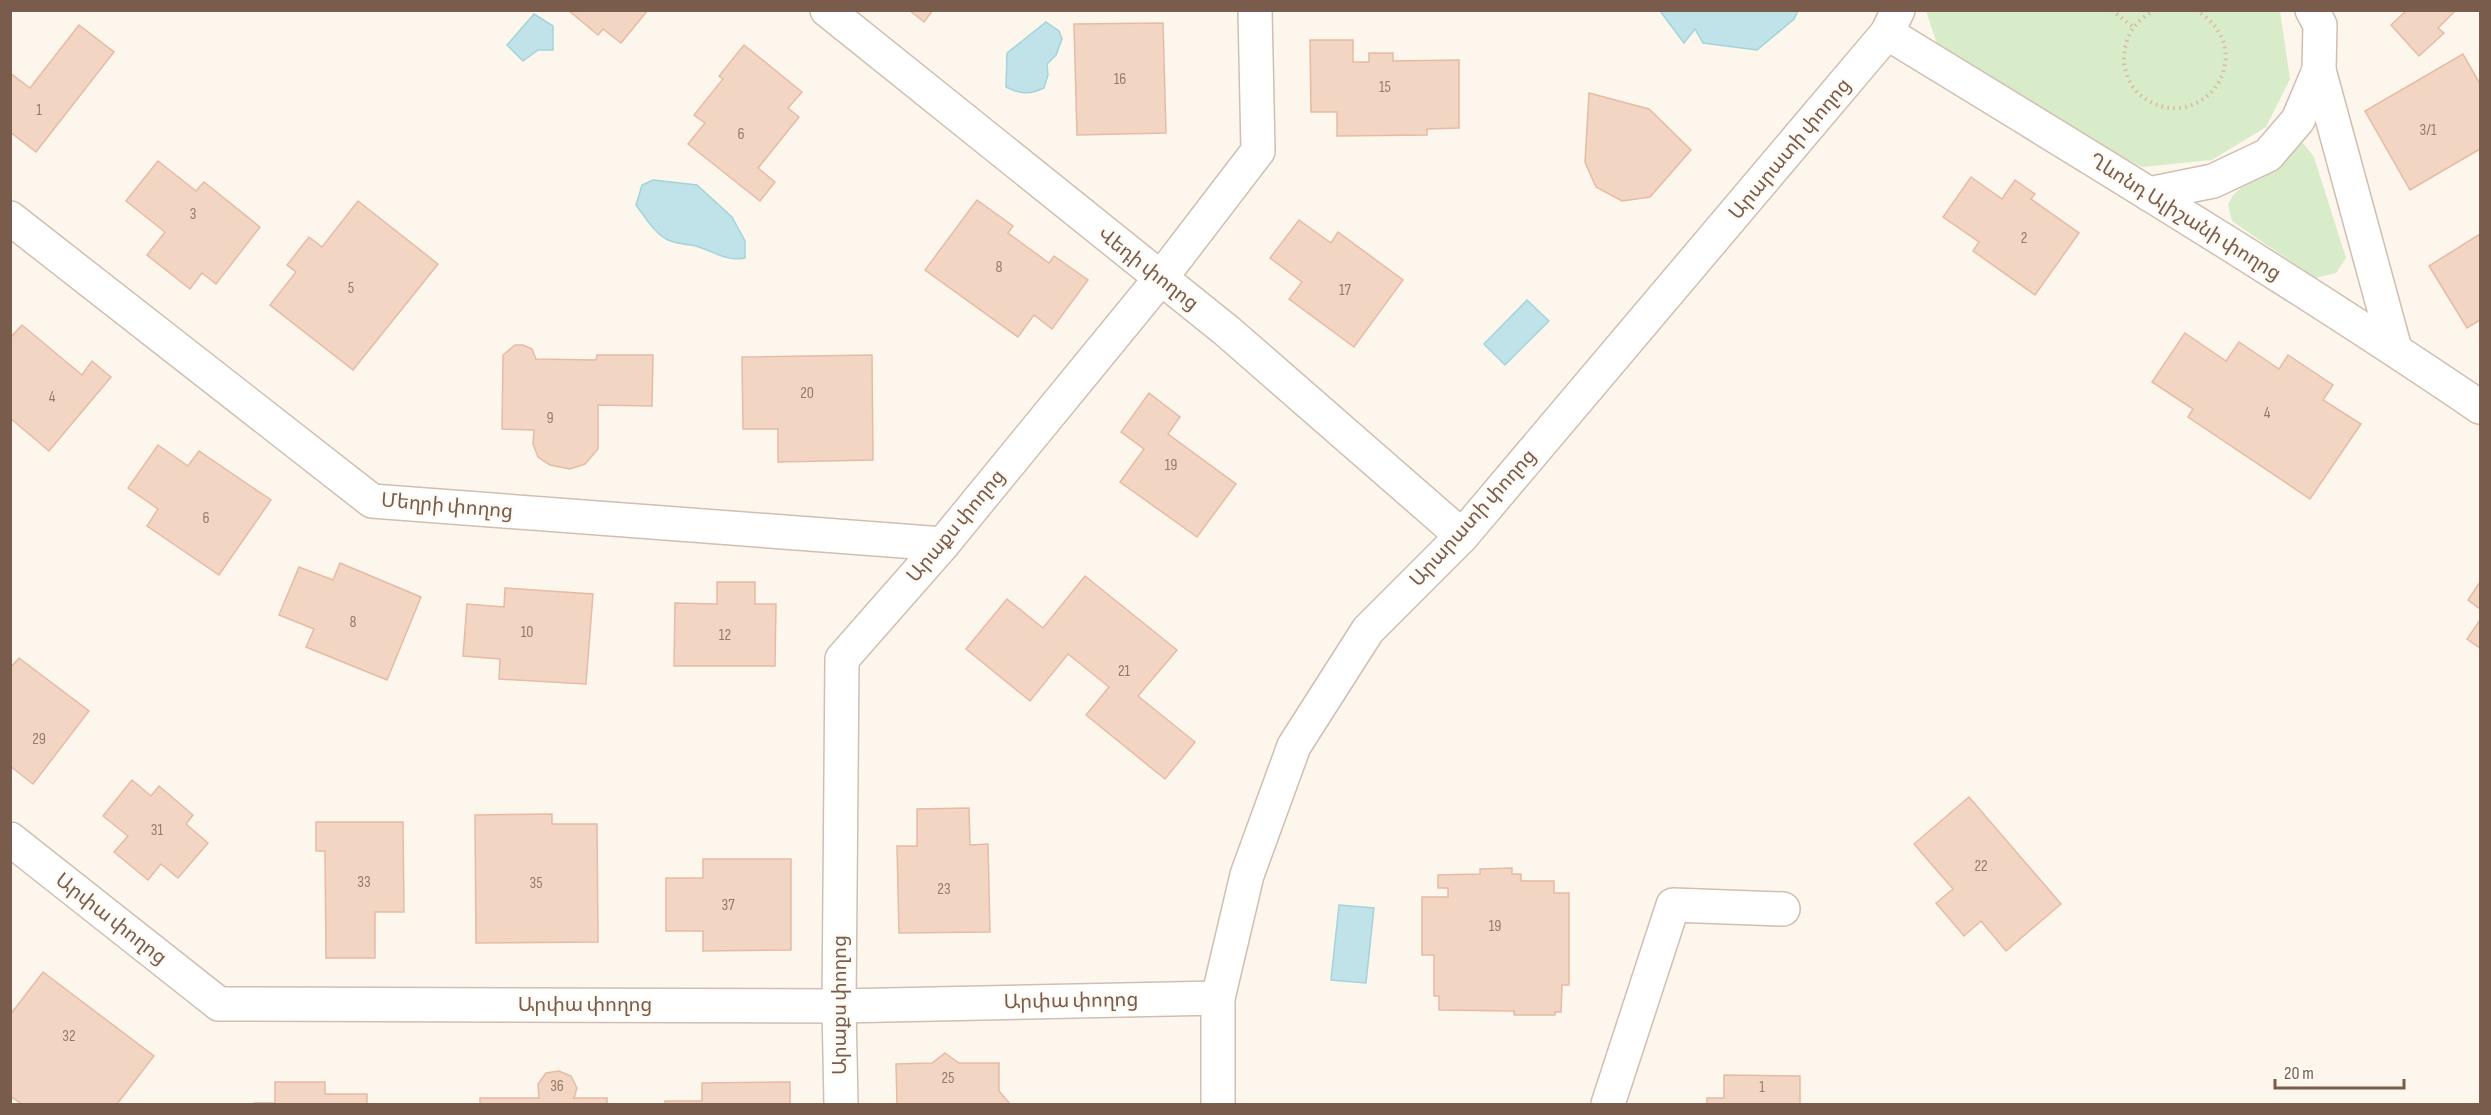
<svg xmlns="http://www.w3.org/2000/svg" width="2491" height="1115" font-family="'Sofia Sans Condensed','Noto Sans Armenian',sans-serif">
<rect width="100%" height="100%" fill="#fdf6ec"/>
<g fill="#d8ecc9">
<polygon points="1926,11 2280,11 2290,79 2266,127 2212,160 2142,167 2090,142 1937,44"/>
<polygon points="2303,143 2314,157 2346,258 2336,273 2315,278 2232,221 2228,205 2233,195 2284,150"/>
</g>
<g fill="#bfe3e8" stroke="#a5d3da" stroke-width="1.5">
<polygon points="1660,11 1798,11 1794,19 1757,50 1703,43 1695,29 1684,43"/>
<polygon points="534,14 553,26 553,50 538,50 523,61 507,45"/>
<path d="M1046 22 1059 31 1062 39 1056 55 1047 64 1048 75 1044 88C1029 95 1020 94 1006 87L1007 53Z"/>
<path d="M653 180 697 185 732 217 745 241V258C727 262 713 251 696 246 687 244 677 244 668 240 655 234 645 217 636 205L642 185Z"/>
<polygon points="1527,300 1549,321 1505,365 1484,344"/>
<polygon points="1339,905 1374,908 1366,983 1331,980"/>
</g>
<g fill="#f3d5c3" stroke="#e6bba3" stroke-width="1.5">
<polygon points="568,10 648,10 621,43 603,29 598,35"/>
<polygon points="909,10 933,10 924,22"/>
<polygon points="2407,10 2456,10 2438,28 2444,33 2419,56 2391,25"/>
<polygon points="1163,23 1166,133 1077,135 1074,24"/>
<polygon points="79,25 114,52 36,152 10,132 10,73 30,88"/>
<polygon points="1310,40 1353,40 1353,62 1369,62 1369,53 1393,53 1393,61 1459,60 1459,128 1427,129 1427,135 1337,136 1337,112 1311,112"/>
<polygon points="744,45 802,92 788,108 799,117 758,168 775,182 760,201 688,144 705,123 694,115 723,79 719,76"/>
<polygon points="2463,54 2480,84 2480,149 2410,190 2365,111"/>
<polygon points="1589,93 1649,109 1691,150 1650,197 1622,201 1596,187 1585,162"/>
<polygon points="158,161 196,191 204,182 260,227 216,284 202,273 190,289 147,255 165,232 126,201"/>
<polygon points="1971,177 2002,199 2015,180 2035,194 2031,199 2079,233 2035,295 1973,251 1979,242 1943,217"/>
<polygon points="977,200 1013,226 1008,233 1049,263 1054,256 1088,280 1052,329 1034,315 1018,337 925,270"/>
<polygon points="358,201 438,264 353,370 270,305 296,272 287,265 309,237 322,247"/>
<polygon points="1299,220 1331,243 1338,232 1403,280 1354,347 1289,299 1302,282 1270,258"/>
<polygon points="2480,234 2480,320 2467,328 2429,266"/>
<polygon points="22,325 82,375 92,361 111,377 49,451 10,418 10,338"/>
<polygon points="2185,333 2226,361 2239,342 2279,369 2288,355 2333,385 2323,400 2361,424 2310,499 2188,417 2193,409 2152,382"/>
<polygon points="515,345 523,345 532,349 536,359 596,360 597,355 653,355 652,406 598,405 598,449 585,464 570,469 550,465 538,457 533,444 534,430 502,429 503,355"/>
<polygon points="872,355 873,460 778,462 778,429 743,429 742,357"/>
<polygon points="1149,393 1180,417 1168,434 1236,484 1197,537 1120,482 1144,449 1121,432"/>
<polygon points="158,445 188,466 199,451 271,500 219,575 147,526 158,509 128,488"/>
<polygon points="340,563 421,597 387,680 306,647 314,629 279,615 299,567 333,580"/>
<polygon points="1085,576 1177,650 1138,696 1195,742 1165,779 1086,715 1109,687 1068,654 1030,701 966,649 1007,599 1043,628"/>
<polygon points="717,582 755,582 755,604 776,604 775,666 674,666 675,603 717,604"/>
<polygon points="2480,582 2480,609 2468,600"/>
<polygon points="505,588 593,594 586,684 499,679 500,659 463,656 467,604 504,607"/>
<polygon points="2480,620 2480,648 2467,639"/>
<polygon points="19,658 89,711 33,784 10,766 10,668"/>
<polygon points="132,780 151,796 159,786 193,815 186,824 208,843 178,878 161,864 148,880 114,852 128,836 103,816"/>
<polygon points="1969,797 2061,904 2006,951 1981,921 1964,936 1936,903 1953,889 1914,844"/>
<polygon points="969,808 970,845 988,844 990,932 899,933 897,846 917,846 917,809"/>
<polygon points="552,814 552,824 597,824 598,942 476,943 475,815"/>
<polygon points="316,822 403,822 404,912 375,912 375,958 326,958 325,851 316,851"/>
<polygon points="703,859 791,859 791,950 703,951 703,931 666,931 666,878 703,878"/>
<polygon points="1512,868 1512,874 1521,874 1521,881 1554,881 1554,893 1569,893 1569,985 1562,985 1561,1012 1555,1012 1555,1015 1514,1015 1514,1011 1439,1010 1439,996 1434,996 1434,955 1422,955 1422,897 1448,897 1448,888 1438,888 1438,875 1480,874 1480,869"/>
<polygon points="43,972 154,1056 117,1104 22,1104 10,1096 10,1015"/>
<polygon points="945,1053 959,1063 999,1063 999,1091 1010,1104 897,1104 896,1064 932,1063"/>
<polygon points="559,1071 571,1076 577,1088 574,1098 607,1098 607,1104 480,1104 480,1098 539,1098 538,1084 546,1073"/>
<polygon points="1724,1075 1800,1076 1800,1104 1707,1104 1707,1098 1724,1098"/>
<polygon points="275,1082 325,1082 325,1094 367,1094 367,1104 254,1104 254,1103 275,1103"/>
<polygon points="790,1082 790,1104 665,1104 665,1101 702,1101 702,1083"/>
</g>
<g fill="none" stroke-linecap="round" stroke-linejoin="round">
<defs>
<g id="minor">
<polyline points="827,10 1227,331 1462,536"/>
<polyline points="2312,10 2320,25 2319,70 2395,349"/>
<path d="M1887 33C2086 155 2287 276 2480 407"/>
<polyline points="2149,194 2213,181 2268,155 2298,120 2319,70"/>
<polyline points="10,218 372,501 943,544"/>
<polyline points="10,839 219,1004 839,1006 1218,998"/>
<polyline points="841,1104 839,1006 842,659 943,544 1160,279 1258,151 1255,10"/>
<polyline points="1608,1104 1673,905 1783,909"/>
</g>
<polyline id="tertiary" points="1218,1104 1218,998 1247,875 1294,746 1368,630 1462,536 1887,33 1898,10"/>
</defs>
<use href="#minor" stroke="#d1beb0" stroke-width="36"/>
<use href="#tertiary" stroke="#d1beb0" stroke-width="36"/>
<g stroke="#d9b8a5" stroke-width="4" stroke-dasharray="1.5 4.5" stroke-linecap="butt">
<polyline points="2112,10 2133,27"/>
<path d="M2155 10C2136 20 2125 35 2124 57 2123 69 2130 86 2139 94 2198 143 2266 53 2196 10"/>
</g>
<use href="#minor" stroke="#fff" stroke-width="33"/>
<use href="#tertiary" stroke="#fff" stroke-width="33"/>
</g>
<g text-anchor="middle" dominant-baseline="central" stroke-width="4.5" stroke-linejoin="round" paint-order="stroke">
<g font-size="16" fill="#987a6a">
<text x="1120" y="79">16</text>
<text x="1385" y="87">15</text>
<text x="39" y="110">1</text>
<text x="2428" y="130">3/1</text>
<text x="741" y="134">6</text>
<text x="193" y="214">3</text>
<text x="2024" y="238">2</text>
<text x="999" y="267">8</text>
<text x="351" y="288">5</text>
<text x="1345" y="290">17</text>
<text x="807" y="393">20</text>
<text x="52" y="397">4</text>
<text x="2267" y="413">4</text>
<text x="550" y="418">9</text>
<text x="1171" y="465">19</text>
<text x="206" y="518">6</text>
<text x="353" y="622">8</text>
<text x="527" y="632">10</text>
<text x="725" y="635">12</text>
<text x="1124" y="671">21</text>
<text x="39" y="739">29</text>
<text x="157" y="830">31</text>
<text x="1981" y="866">22</text>
<text x="364" y="882">33</text>
<text x="536" y="883">35</text>
<text x="944" y="889">23</text>
<text x="728" y="905">37</text>
<text x="1495" y="926">19</text>
<text x="69" y="1036">32</text>
<text x="948" y="1078">25</text>
<text x="557" y="1086">36</text>
<text x="1762" y="1087">1</text>
</g>
<g font-size="20" fill="#7a5c4d" stroke="#fffaf3">
<text transform="translate(1790 149) rotate(-50)">Արարատի փողոց</text>
<text transform="translate(2185 217) rotate(32)">Ղևոնդ Ալիշանի փողոց</text>
<text transform="translate(1148 269) rotate(38)">Վեդի փողոց</text>
<text transform="translate(447 506) rotate(5)">Մեղրի փողոց</text>
<text transform="translate(1473 518) rotate(-48)">Արարատի փողոց</text>
<text transform="translate(956 526) rotate(-50)">Արաքս փողոց</text>
<text transform="translate(111 919) rotate(38)">Արփա փողոց</text>
<text transform="translate(1071 1001) rotate(-1)">Արփա փողոց</text>
<text x="585" y="1005">Արփա փողոց</text>
<text transform="translate(840 1005) rotate(-90)">Արաքս փողոց</text>
</g>
</g>
<rect width="2491" height="1115" fill="none" stroke="#7a5c4d" stroke-width="24"/>
<path d="M2275 1079v9h129v-9" fill="none" stroke="#7a5c4d" stroke-width="3"/>
<text x="2284" y="1079" font-size="18" fill="#7a5c4d" stroke="#fffaf3" stroke-width="4.5" paint-order="stroke">20 m</text>
</svg>
